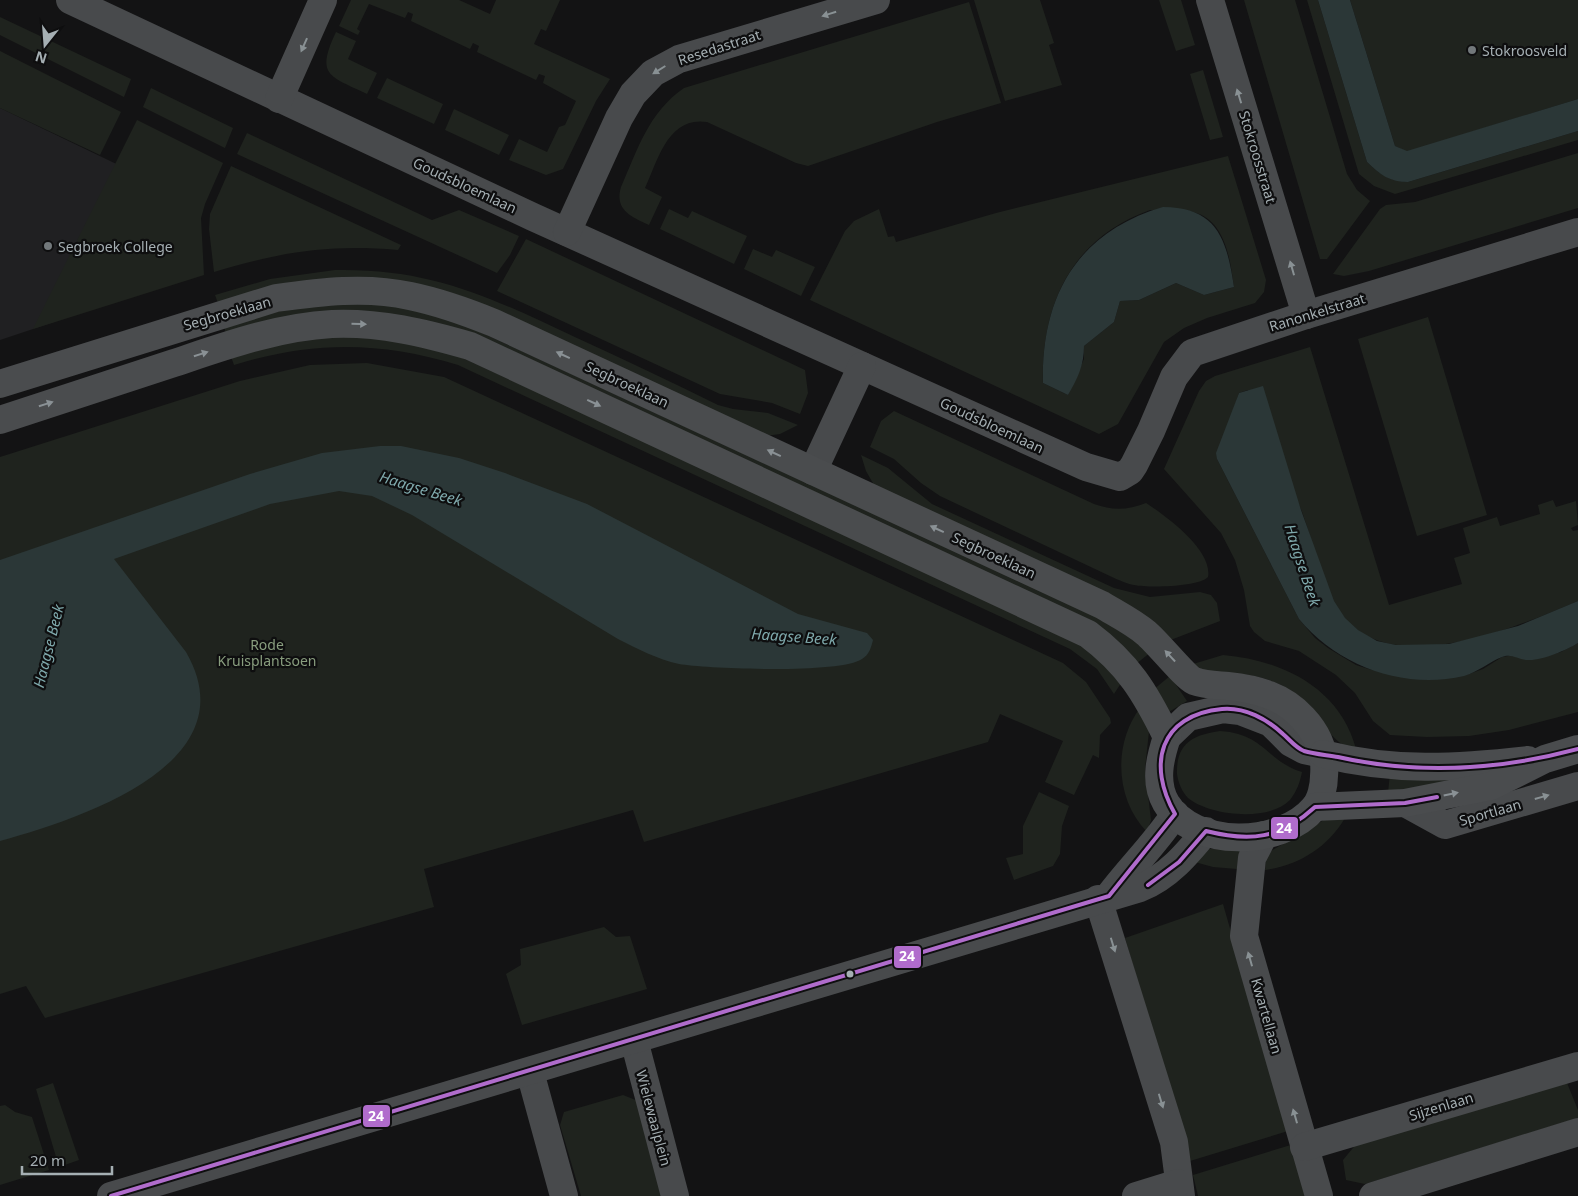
<svg xmlns="http://www.w3.org/2000/svg" width="1578" height="1196" font-family="'Noto Sans',sans-serif">
<rect width="100%" height="100%" fill="#131314"/>
<polygon fill="#202022" points="0,108 133,172 60,320 0,340"/>
<g fill="#1f231e" fill-rule="evenodd">
<polygon points="351,0 459,0 490,14 496,0 560,0 546,31 541,29 534,44 610,79 596,101 563,169 546,175 509,160 519,139 547,152 559,127 565,125 576,101 543,83 545,76 539,74 536,80 477,52 479,46 473,43 470,49 411,21 413,14 408,12 405,18 369,4 357,29 360,31 358,35 339,26"/>
<polygon points="974,0 1040,0 1054,43 1049,45 1062,85 1005,101"/>
<polygon points="1159,0 1181,0 1195,45 1176,51"/>
<polygon points="1244,0 1295,0 1347,174 1357,190 1370,201 1327,259 1320,259"/>
<path d="M1307 0H1318L1367 162C1380 175 1390 181 1408 182L1578 131V140L1395 194 1374 186 1359 174Z"/>
<polygon points="1350,0 1578,0 1578,99 1407,152 1395,146"/>
<path d="M969 2 1001 103 937 122 808 166 796 163 707 122C668 116 658 160 645 188L662 197 649 225C632 217 614 210 621 187 638 149 648 113 684 88Z"/>
<polygon points="0,17 131,79 124,97 0,35"/>
<path d="M336 32 356 41 348 59 377 73 367 94C330 76 315 76 336 32Z"/>
<polygon points="0,51 121,112 100,155 0,108"/>
<polygon points="1203,70 1223,137 1210,140 1190,74"/>
<polygon points="387,78 443,104 434,124 377,98"/>
<polygon points="151,88 233,128 225,148 143,107"/>
<polygon points="454,109 509,135 499,155 445,130"/>
<polygon points="137,120 223,163 205,204 201,218 204,275 33,329"/>
<polygon points="247,133 432,220 459,210 519,236 510,255 497,273 237,154"/>
<polygon points="1578,153 1578,208 1369,271 1344,276 1333,274 1380,209 1386,205 1415,202"/>
<path d="M1228 156 1266 280 1264 292 1255 303 1207 318 1184 328 1164 342 1118 424 1099 434 810 300 845 231 854 221 879 209 888 237 894 236 896 242 996 213ZM1150 210C1163 211 1180 208 1193 212 1226 220 1230 260 1234 287L1204 295 1176 283 1139 300 1120 301 1114 322 1084 346V359L1068 395 1043 383C1041 304 1072 238 1150 210Z"/>
<path d="M231 166 401 245 398 250C328 244 281 252 214 272L209 229 210 214Z"/>
<polygon points="669,209 688,218 692,211 747,236 734,264 660,229"/>
<polygon points="526,239 805,370 808,393 800,414 772,403 720,394 497,291"/>
<polygon points="753,249 772,257 776,250 815,267 801,296 744,269"/>
<path d="M335 270C432 268 492 298 577 338 625 360 672 382 718 405L733 409 768 413 798 425 780 434 765 436 439 293 219 306 215 295 270 279Z"/>
<polygon points="340,303 386,304 452,319 1102,619 1151,652 1136,664 468,334 226,334 224,326 270,312"/>
<polygon points="1428,317 1487,515 1417,536 1358,339"/>
<path d="M343 334 441 348 1075 639 1123 680 1114 694 1097 669 1070 649 458 365C380 341 312 341 234 365L230 354 258 346Z"/>
<path d="M1310 347 1389 605 1462 584 1454 558 1470 553 1463 528 1497 517 1500 526 1540 514 1538 505 1553 500 1556 507 1576 501 1578 525 1571 528 1573 531 1578 530V601C1517 627 1388 683 1339 611 1324 588 1312 539 1302 512 1286 471 1266 431 1248 390L1239 393 1217 459 1299 619 1315 638 1328 648 1356 665 1372 670 1466 675 1483 669 1502 657 1514 655 1528 660 1561 652 1578 643V712L1509 730 1469 736 1427 737 1390 735 1373 721 1355 693 1336 675 1299 651 1265 641 1254 632 1250 626 1244 590 1235 560 1221 533 1164 469 1199 391 1206 381 1215 376Z"/>
<polygon points="367,363 444,377 1063,663 1086,682 1110,718 1111,723 1100,735 1099,758 1093,755 1074,795 1045,782 1063,741 1000,714 988,742 644,842 633,810 424,869 434,907 45,1018 26,986 0,994 0,457 240,381 310,365"/>
<path d="M894 411 1094 504C1113 511 1128 510 1146 503 1166 516 1213 550 1208 577 1198 587 1149 588 1134 585 1127 584 1119 580 1112 577L940 496 921 483 894 459 870 447 881 421Z"/>
<polygon points="861,455 888,468 932,504 1114,588 1150,597 1200,592 1211,595 1217,603 1220,621 1168,641 874,485 866,471"/>
<path d="M1223 655C1282 660 1340 688 1356 749 1334 751 1311 702 1292 691 1277 681 1258 676 1241 674 1226 672 1205 675 1193 664Z"/>
<polygon points="1170,676 1187,701 1167,713 1153,690"/>
<path d="M1140 708 1149 731 1145 769 1151 820 1147 832C1115 799 1113 744 1140 708Z"/>
<path d="M1220 731C1265 734 1266 761 1302 772 1300 782 1297 791 1290 800 1269 822 1210 816 1188 798 1182 792 1178 782 1177 774 1176 743 1193 735 1220 731Z"/>
<polygon points="1390,773 1468,782 1388,793"/>
<polygon points="1039,792 1069,806 1062,826 1060,854 1053,866 1014,880 1006,858 1023,854 1023,826"/>
<path d="M1334 814 1345 818C1327 848 1299 865 1265 870L1266 856 1269 852Z"/>
<polygon points="1242,848 1237,869 1213,867 1191,861 1206,849"/>
<polygon points="1223,904 1288,1131 1190,1161 1125,938"/>
<polygon points="604,927 616,937 630,936 647,989 522,1025 506,974 521,965 520,949"/>
<polygon points="53,1083 79,1160 59,1167 36,1089"/>
<polygon points="1567,1083 1578,1110 1578,1118 1365,1184 1346,1180 1343,1160 1357,1143"/>
<polygon points="623,1095 638,1101 666,1196 581,1196 560,1125 564,1112"/>
<polygon points="5,1105 15,1112 32,1117 49,1170 0,1185 0,1106"/>
<polygon points="1294,1144 1305,1196 1198,1196 1193,1175"/>
</g>
<g fill="#2b3737">
<path d="M1318 0H1350L1395 146 1407 151 1578 99V131L1408 182C1390 182 1380 175 1367 162Z"/>
<path d="M1163 207C1218 207 1227 241 1234 287L1204 295 1176 283 1139 300 1120 301 1114 322 1084 346C1084 365 1078 378 1068 395L1043 383C1041 297 1077 232 1163 207Z"/>
<path d="M1263 386 1301 510 1334 601 1345 618 1358 630 1377 641 1396 645 1449 644 1518 626 1578 601V643C1567 650 1541 661 1528 660 1518 660 1512 653 1502 657 1489 662 1478 672 1464 676 1403 690 1338 666 1299 619L1217 459 1216 453 1239 393Z"/>
<path d="M380 446H401L459 458 505 473 587 504 798 614 867 633 873 640C871 648 869 655 862 659 841 674 708 669 679 664 657 659 638 649 618 639L412 515 372 496 339 491 270 504 114 559 186 652C251 764 79 819 0 841V560L250 474 322 453Z"/>
</g>
<g fill="none" stroke-linecap="round" stroke-linejoin="round">
<g stroke="#484a4c" stroke-width="28">
<polyline points="70,0 533,217 1086,467 1120,477 1130,471 1134,465 1151,431 1174,377 1192,353 1306,315 1578,232"/>
<polyline points="1210,0 1306,315"/>
<polyline points="279,99 323,0"/>
<polyline points="567,232 619,118 633,94 653,73 679,59 876,0"/>
<polyline points="813,471 862,366"/>
<polyline points="1167,737 1188,717 1223,709 1240,711 1271,723 1291,743 1304,750 1323,754"/>
<polyline points="1405,803 1445,825 1578,786"/>
<polyline points="1264,835 1252,858 1244,936 1319,1196"/>
<path d="M1109 896C1130 868 1155 844 1175 814"/>
<polyline points="1098,899 1174,1142 1181,1196"/>
<polyline points="634,1040 675,1196"/>
<polyline points="530,1072 564,1196"/>
<polyline points="1304,1147 1578,1066"/>
<path d="M111 1196 1140 888C1168 877 1187 854 1206 831"/>
<polyline points="1136,1196 1178,1183"/>
<polyline points="1373,1196 1578,1132"/>
</g>
<g stroke="#4a4c4e" stroke-width="28">
<path d="M0 384 276 298C320 292 366 286 410 296 439 302 467 312 494 323L1102 605C1117 614 1133 622 1146 633 1158 643 1185 677 1194 681 1205 685 1217 685 1228 686 1257 689 1283 696 1303 718 1318 734 1326 754 1324 776 1324 786 1321 800 1314 808 1281 847 1194 849 1166 803 1154 782 1160 758 1167 737 1145 692 1128 664 1088 634L470 346C425 333 380 322 332 324 277 327 225 346 174 363 116 382 58 401 0 420"/>
<path d="M1323 754C1395 772 1455 768 1528 760"/>
<polyline points="1315,807 1405,803 1491,786 1545,759 1578,749"/>
</g>
<defs>
<g id="bus-1">
<path d="M1148 885 1179 862 1206 831C1250 842 1280 839 1315 807L1405 803 1437 797"/>
<path d="M111 1196 1109 896 1175 814C1147 765 1159 715 1222 709 1245 707 1267 719 1283 734 1290 740 1296 748 1304 751 1314 754 1327 755 1338 757 1418 775 1499 770 1578 749"/>
</g>
</defs>
<use href="#bus-1" stroke="#0e0e0f" stroke-width="8"/>
<use href="#bus-1" stroke="#b06ccc" stroke-width="4"/>
</g>
<defs><path id="oneway-solid" d="M-6-.8H1V-3.2L6.5 0L1 3.2V.8H-6Z" transform="scale(1.25)"/></defs>
<g fill="#899194">
<use href="#oneway-solid" transform="translate(829 14) rotate(163)"/>
<use href="#oneway-solid" transform="translate(304 45) rotate(114)"/>
<use href="#oneway-solid" transform="translate(659 70) rotate(148)"/>
<use href="#oneway-solid" transform="translate(1239 96) rotate(-107)"/>
<use href="#oneway-solid" transform="translate(1292 268) rotate(-106)"/>
<use href="#oneway-solid" transform="translate(1542 797) rotate(-16)"/>
<use href="#oneway-solid" transform="translate(1113 945) rotate(73)"/>
<use href="#oneway-solid" transform="translate(1250 959) rotate(-106)"/>
<use href="#oneway-solid" transform="translate(1161 1101) rotate(73)"/>
<use href="#oneway-solid" transform="translate(1295 1116) rotate(-106)"/>
</g>
<g fill="#8a9195">
<use href="#oneway-solid" transform="translate(359 324) rotate(1)"/>
<use href="#oneway-solid" transform="translate(201 354) rotate(-18)"/>
<use href="#oneway-solid" transform="translate(563 355) rotate(-155)"/>
<use href="#oneway-solid" transform="translate(594 403) rotate(25)"/>
<use href="#oneway-solid" transform="translate(46 404) rotate(-18)"/>
<use href="#oneway-solid" transform="translate(774 453) rotate(-155)"/>
<use href="#oneway-solid" transform="translate(937 529) rotate(-155)"/>
<use href="#oneway-solid" transform="translate(1170 656) rotate(-133)"/>
<use href="#oneway-solid" transform="translate(1451 794) rotate(-12)"/>
</g>
<g fill="#72787b" stroke="#0e0e0f" stroke-width="2">
<circle cx="1472" cy="50" r="5"/>
<circle cx="48" cy="246" r="5"/>
</g>
<circle fill="#a5afb3" stroke="#0e0e0f" stroke-width="2" cx="850" cy="974" r="4.5"/>
<g text-anchor="middle" dominant-baseline="central" stroke-width="4.5" stroke-linejoin="round" paint-order="stroke">
<g font-size="14" fill="#a5afb3" stroke="#0e0e0f">
<text transform="translate(719 47) rotate(-18)">Resedastraat</text>
<text transform="translate(1258 157) rotate(73)">Stokroosstraat</text>
<text transform="translate(465 185) rotate(25)">Goudsbloemlaan</text>
<text transform="translate(1317 312) rotate(-17)">Ranonkelstraat</text>
<text transform="translate(227 313) rotate(-16)">Segbroeklaan</text>
<text transform="translate(627 384) rotate(25)">Segbroeklaan</text>
<text transform="translate(992 425) rotate(25)">Goudsbloemlaan</text>
<text transform="translate(994 555) rotate(25)">Segbroeklaan</text>
<text transform="translate(1490 812) rotate(-16)">Sportlaan</text>
<text transform="translate(1267 1016) rotate(74)">Kwartellaan</text>
<text transform="translate(1441 1106) rotate(-17)">Sijzenlaan</text>
<text transform="translate(654 1118) rotate(75)">Wielewaalplein</text>
</g>
<g font-size="14" fill="#a5afb3" stroke="#0e0e0f" text-anchor="start">
<text x="1482" y="50">Stokroosveld</text>
<text x="58" y="246">Segbroek College</text>
</g>
<g font-size="14" fill="#889d7e" stroke="#0e0e0f">
<text x="267" y="644">Rode<tspan x="267" dy="16">Kruisplantsoen</tspan></text>
</g>
<g font-size="15" font-style="italic" fill="#7fa9ac" stroke="#0e0e0f">
<text transform="translate(421 488) rotate(17)">Haagse Beek</text>
<text transform="translate(1303 565) rotate(72)">Haagse Beek</text>
<text transform="translate(794 636) rotate(4)">Haagse Beek</text>
<text transform="translate(48 646) rotate(-76)">Haagse Beek</text>
</g>
</g>
<g stroke="#0e0e0f" stroke-width="2">
<rect x="1270" y="816" width="29" height="24" rx="5" fill="#b06ccc"/>
<rect x="893" y="945" width="29" height="24" rx="5" fill="#b06ccc"/>
<rect x="362" y="1104" width="29" height="24" rx="5" fill="#b06ccc"/>
</g>
<g font-size="14" text-anchor="middle" font-weight="bold" fill="#fff">
<text x="1284" y="833">24</text>
<text x="907" y="961">24</text>
<text x="376" y="1121">24</text>
</g>
<g transform="translate(45 45) rotate(197)" stroke="#0e0e0f" stroke-width="4" paint-order="stroke">
<path d="M0-4L9 19L0 12L-9 19Z" fill="#a5afb3"/>
<text y="-8" font-size="14" font-weight="bold" text-anchor="middle" fill="#a5afb3">N</text>
</g>
<path d="M22 1166v8h90v-8" fill="none" stroke="#a5afb3" stroke-width="2.5"/>
<text x="30" y="1166" font-size="15" fill="#a5afb3" stroke="#0e0e0f" stroke-width="4" paint-order="stroke">20 m</text>
</svg>
